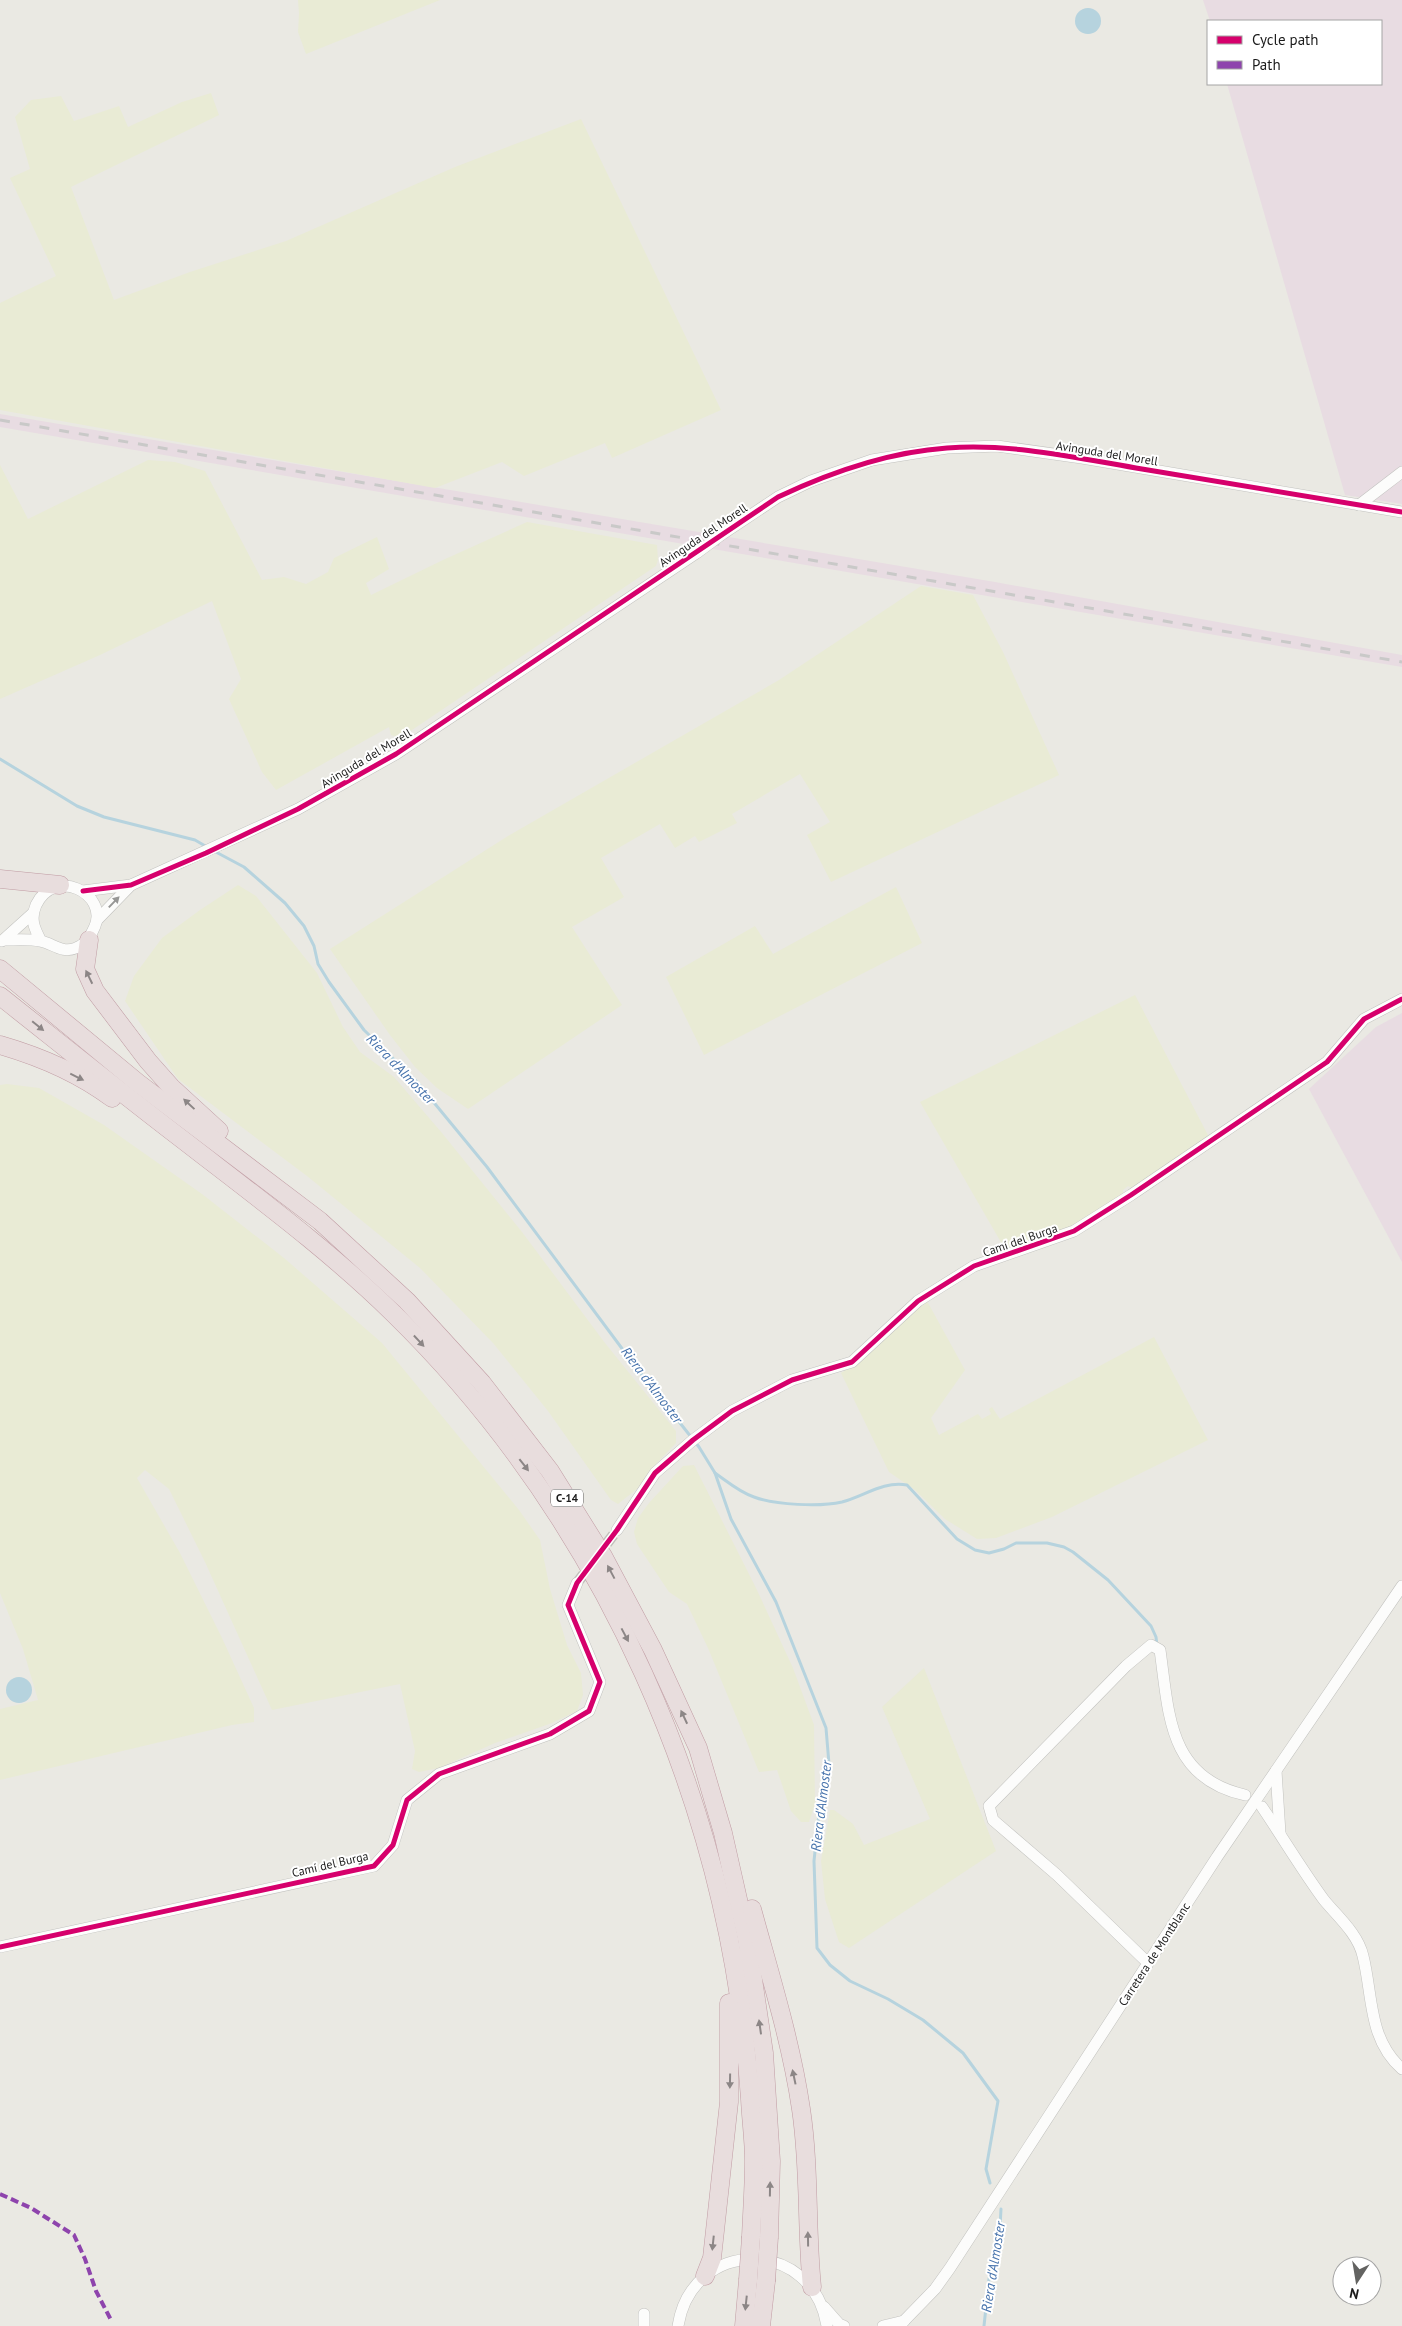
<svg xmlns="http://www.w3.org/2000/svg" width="1402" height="2326" font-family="'PT Sans',sans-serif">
<rect width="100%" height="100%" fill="#eae9e3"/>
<g fill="#e8dce2">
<polygon points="1203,0 1402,0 1402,504 1345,495 1227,84 1381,84 1381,21 1210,21"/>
<polygon points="0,414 995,582 1402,655 1402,667 0,427"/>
<polygon points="1402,1013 1402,1262 1309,1089 1376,1027"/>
</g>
<g fill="#e9ebd5">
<polygon points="298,0 440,0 306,54 298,32 299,14"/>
<polygon points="211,93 219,115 71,187 114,300 190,272 286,241 455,167 581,119 721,410 612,458 605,443 524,476 502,462 435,488 0,410 0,303 56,276 10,178 30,169 15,117 31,100 61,96 74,121 119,106 128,127 182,102"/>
<polygon points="148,460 175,462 205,471 262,580 284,577 306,584 328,572 334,558 377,537 389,569 366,583 371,595 443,560 527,522 657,545 658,560 656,566 409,732 397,737 391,735 389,727 276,790 262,772 229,699 241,679 212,601 100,655 0,699 0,465 28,519"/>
<polygon points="921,586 973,595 1003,652 1059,775 831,882 807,835 830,822 800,774 732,814 737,823 699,842 695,836 675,848 660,824 601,858 624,897 572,927 622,1005 468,1109 437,1088 415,1067 390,1035 330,949 508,836 779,680"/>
<polygon points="238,885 256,896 317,973 343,1027 360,1052 394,1077 442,1133 522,1232 605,1343 676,1431 676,1443 656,1464 637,1489 618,1504 611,1500 548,1411 493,1343 420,1268 307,1176 178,1079 125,1001 134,976 162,938 200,910"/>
<polygon points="896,887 922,943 704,1055 666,977 755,926 773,954"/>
<polygon points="1135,995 1210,1139 1133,1189 1128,1186 1123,1190 1123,1195 1058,1235 1006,1251 920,1102"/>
<polygon points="7,1084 39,1088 104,1125 202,1194 284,1258 382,1343 519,1510 540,1540 550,1589 567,1645 581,1673 583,1695 577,1711 552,1723 495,1743 439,1768 419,1772 412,1769 415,1751 400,1684 272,1710 205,1562 169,1489 145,1470 137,1478 180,1553 222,1638 254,1708 254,1722 232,1725 0,1780 0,1709 38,1700 23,1649 0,1593 0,1085"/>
<polygon points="927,1301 965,1370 931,1418 939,1435 978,1414 982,1419 991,1414 989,1409 992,1407 1000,1419 1154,1337 1208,1440 1052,1517 996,1538 977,1539 945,1519 915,1490 889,1472 841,1373 868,1355 885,1336"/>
<polygon points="694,1465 756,1588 793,1668 814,1725 815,1804 809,1822 801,1822 791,1811 777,1770 759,1772 708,1648 687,1604 669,1592 637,1544 634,1532 638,1518 649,1503 683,1466"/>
<polygon points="924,1668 996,1851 849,1948 839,1942 825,1899 821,1861 830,1810 834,1810 853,1824 864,1845 930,1819 882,1707"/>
</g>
<g fill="#b6d3de">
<circle cx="1088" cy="21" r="13"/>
<circle cx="19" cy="1690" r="13"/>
</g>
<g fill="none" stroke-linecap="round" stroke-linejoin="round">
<g stroke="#b6d3de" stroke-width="3">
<polyline points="0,759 77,806 104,817 195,840 207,847"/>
<polyline points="214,851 244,867 285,903 304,926 314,946 318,964 329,982 364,1030 417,1082 487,1167 635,1366 699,1447 715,1473 731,1519 776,1602 826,1728 829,1764 820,1804 814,1861 817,1948 830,1965 850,1981 888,1999 923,2020 963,2053 998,2101 986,2169 990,2183"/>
<path d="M715 1473C728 1482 739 1492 754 1497 775 1505 820 1507 842 1502 865 1496 882 1481 907 1485L957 1539 975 1550 989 1553 1004 1549 1016 1543H1047L1064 1547 1073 1552 1108 1580 1151 1626 1156 1637 1157 1646"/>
<polyline points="984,2326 989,2279 999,2246 1001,2209"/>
</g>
<polyline stroke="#c1c0bb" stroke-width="11" stroke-dasharray="11 5.5" stroke-linecap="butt" points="577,1583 617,1530"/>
<defs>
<g id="minor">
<polyline points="1359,505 1402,472"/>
<polyline points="721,535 778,497 811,481 872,460 947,448 997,446 1082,458 1402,512"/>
<polyline points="83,891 131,885 298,809 396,754 698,552"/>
<polyline points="97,920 131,885"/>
<path d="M5 940C16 940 29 939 40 941 53 943 61 954 76 948 87 944 91 935 95 926 108 894 55 866 36 905 30 919 34 928 41 941"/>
<polyline points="2,941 32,914"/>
<polyline points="617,1530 655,1473 693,1440 732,1411 792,1380 852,1362 918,1301 974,1266 1074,1231 1131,1195 1327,1062 1364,1019 1402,999"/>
<polyline points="1276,1771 1280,1833"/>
<path d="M1262 1807C1283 1838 1302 1870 1324 1900 1338 1917 1358 1934 1363 1956 1373 1996 1368 2039 1402 2069"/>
<polyline points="0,1947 374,1866 393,1845 407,1800 439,1774 550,1734 589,1711 600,1682 568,1605 577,1583"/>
<path d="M1148 1963 1057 1875 993 1820 989 1806 1126 1666 1151 1645 1160 1650C1169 1714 1168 1778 1245 1795"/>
<polyline points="824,2307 839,2324 844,2326"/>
<polyline points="644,2326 644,2314"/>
<path d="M678 2326C692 2237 813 2237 827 2326"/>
<polyline points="883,2326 904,2321"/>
<polyline points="899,2326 935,2289 950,2268 1217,1857 1402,1586"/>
</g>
<g id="highway">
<polyline points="0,879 60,885"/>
<polyline points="89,940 85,969 95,991 148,1061 172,1088 219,1131"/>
<polyline points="0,969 138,1083 320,1221 407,1301 482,1383 550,1471 603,1556 653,1650 698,1748 723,1833 747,1939 764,2053 771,2161 769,2237"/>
<path d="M0 996C62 1045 124 1095 187 1143 258 1198 330 1251 394 1314 604 1520 731 1806 750 2099 751 2120 754 2140 754 2161 754 2186 752 2212 751 2237"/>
<path d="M0 1045C38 1056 80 1074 112 1098"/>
<path d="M752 1909C770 1975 791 2041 801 2109 810 2168 806 2228 812 2287"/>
<polyline points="705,2276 712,2258 729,2102 729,2003"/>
<polyline points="744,2326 748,2280"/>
<polyline points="761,2326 766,2281"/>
</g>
</defs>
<use href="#minor" stroke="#c2c2bf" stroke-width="12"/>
<use href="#highway" stroke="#c09ba3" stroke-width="19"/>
<use href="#minor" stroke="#fcfcfb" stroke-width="11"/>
<use href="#highway" stroke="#e8dddd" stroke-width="18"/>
<polyline stroke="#c9c9c8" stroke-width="3" stroke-dasharray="10 10" stroke-linecap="butt" points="0,420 1402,662"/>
<defs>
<polyline id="minor-bridge" points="698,552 721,535"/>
<g id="highway-bridge">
<polyline points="748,2280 751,2237"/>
<polyline points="766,2281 769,2237"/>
</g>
</defs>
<use href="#minor-bridge" stroke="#c2c2bf" stroke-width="12" stroke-linecap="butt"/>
<use href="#highway-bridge" stroke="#c09ba3" stroke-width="19" stroke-linecap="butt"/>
<use href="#minor-bridge" stroke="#fcfcfb" stroke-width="11"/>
<use href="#highway-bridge" stroke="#e8dddd" stroke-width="18"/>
<polyline stroke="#8e44ad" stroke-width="4" stroke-dasharray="8 4" stroke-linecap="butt" points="0,2194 31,2208 74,2235 85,2259 96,2291 111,2320"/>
<defs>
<g id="cycleway">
<path d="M83 891 131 885 206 853 298 809 396 754 778 497C831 472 888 452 947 448 1012 443 1077 458 1142 469 1228 483 1315 498 1402 512"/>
<polyline points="0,1947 374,1866 393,1845 407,1800 439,1774 550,1734 589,1711 600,1682 568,1605 577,1583 617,1530 655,1473 693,1440 732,1411 792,1380 852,1362 918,1301 974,1266 1074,1231 1131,1195 1327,1062 1364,1019 1402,999"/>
</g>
</defs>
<use href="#cycleway" stroke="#fff" stroke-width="8"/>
<use href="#cycleway" stroke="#d6006c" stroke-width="5"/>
</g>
<defs><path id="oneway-solid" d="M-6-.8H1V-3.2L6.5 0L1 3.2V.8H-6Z" transform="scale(1.25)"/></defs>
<use fill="#979796" href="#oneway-solid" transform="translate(114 902) rotate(-46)"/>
<g fill="#8c8686">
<use href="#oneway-solid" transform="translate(89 977) rotate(-116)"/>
<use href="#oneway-solid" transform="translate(38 1026) rotate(39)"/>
<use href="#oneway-solid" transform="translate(77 1077) rotate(26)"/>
<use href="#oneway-solid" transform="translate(189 1104) rotate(-137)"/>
<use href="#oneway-solid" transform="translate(419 1341) rotate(47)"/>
<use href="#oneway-solid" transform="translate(524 1465) rotate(52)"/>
<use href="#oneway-solid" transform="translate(611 1572) rotate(-118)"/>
<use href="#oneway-solid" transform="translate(625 1635) rotate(62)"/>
<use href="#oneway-solid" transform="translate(684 1717) rotate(-115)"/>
<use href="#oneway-solid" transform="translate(760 2027) rotate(-98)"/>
<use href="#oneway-solid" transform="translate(794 2077) rotate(-102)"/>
<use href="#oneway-solid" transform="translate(730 2081) rotate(91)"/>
<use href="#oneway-solid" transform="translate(770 2189) rotate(-89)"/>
<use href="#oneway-solid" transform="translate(808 2239) rotate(-91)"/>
<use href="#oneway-solid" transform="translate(713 2243) rotate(96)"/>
<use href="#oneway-solid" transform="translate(746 2303) rotate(96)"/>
</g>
<g text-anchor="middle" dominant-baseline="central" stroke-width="4" stroke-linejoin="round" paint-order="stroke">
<rect fill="#fff" stroke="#5f5f5f" stroke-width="1" x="551" y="1489.5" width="32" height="17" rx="4"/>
<g font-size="11" font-weight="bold" fill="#1b1b1b">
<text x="567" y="1498">C-14</text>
</g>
<g font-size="12" fill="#1b1b1b" stroke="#fff">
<text transform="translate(1107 453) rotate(9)">Avinguda del Morell</text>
<text transform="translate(703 535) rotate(-34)">Avinguda del Morell</text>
<text transform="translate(366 758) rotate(-31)">Avinguda del Morell</text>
<text transform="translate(1020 1240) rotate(-19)">Camí del Burga</text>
<text transform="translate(330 1864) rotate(-13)">Camí del Burga</text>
<text transform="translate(1154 1954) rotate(-57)">Carretera de Montblanc</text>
</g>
<g font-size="14" font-style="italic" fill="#4773ac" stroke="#fff">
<text transform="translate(401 1069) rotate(46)">Riera d'Almoster</text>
<text transform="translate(652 1385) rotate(53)">Riera d'Almoster</text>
<text transform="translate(821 1806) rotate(-83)">Riera d'Almoster</text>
<text transform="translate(993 2267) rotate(-81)">Riera d'Almoster</text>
</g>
</g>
<rect x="1207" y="20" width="175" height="65" fill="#ffffff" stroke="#a4a4a4"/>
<rect x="1217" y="36" width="25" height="8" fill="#d6006c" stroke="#a4a4a4"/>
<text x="1252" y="45" font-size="15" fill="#1b1b1b">Cycle path</text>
<rect x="1217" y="61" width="25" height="8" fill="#8e44ad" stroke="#a4a4a4"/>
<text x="1252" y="70" font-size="15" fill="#1b1b1b">Path</text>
<g transform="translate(1357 2281) rotate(192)"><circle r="24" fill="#ffffff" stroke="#a4a4a4"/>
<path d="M0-4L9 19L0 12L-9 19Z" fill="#636361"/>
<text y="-8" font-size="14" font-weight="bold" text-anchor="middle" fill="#1b1b1b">N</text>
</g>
</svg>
